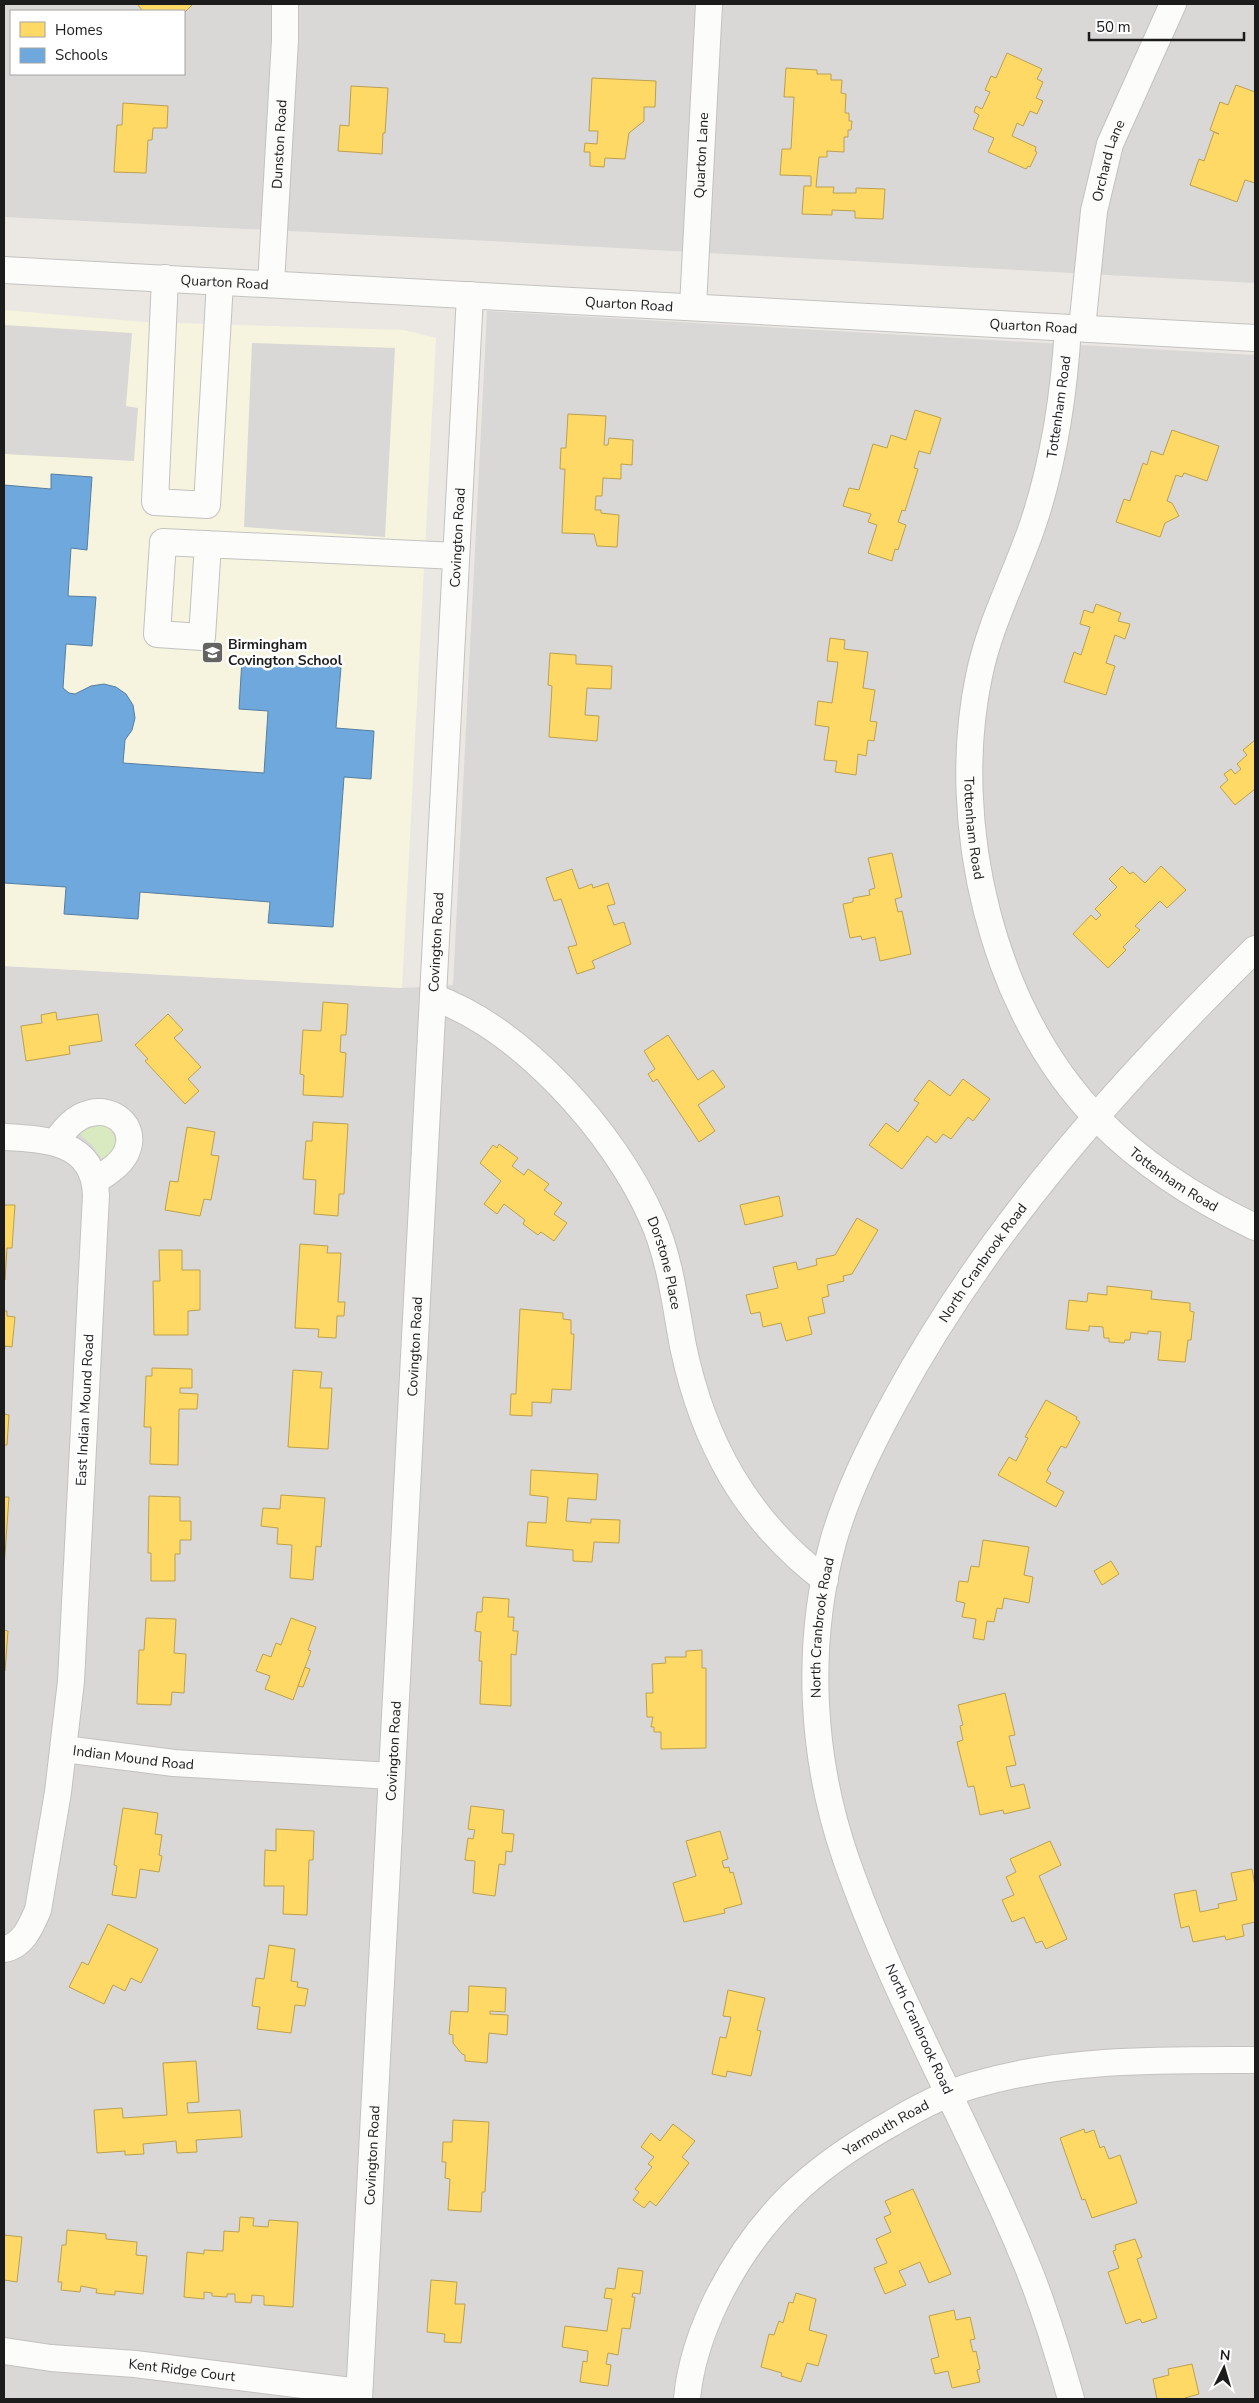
<svg xmlns="http://www.w3.org/2000/svg" width="1259" height="2403" font-family="'Nunito Sans',sans-serif">
<rect width="100%" height="100%" fill="#ebe8e4"/>
<g fill="#dad8d6" fill-rule="evenodd">
<path d="M4 4H1255V283L490 241 4 217ZM11 11H184V74H11Z"/>
<polygon points="487,311 1255,355 1255,2399 4,2399 4,966 402,988 453,985"/>
</g>
<polygon fill="#f6f4de" points="4,310 144,322 404,330 436,338 402,988 4,966"/>
<g fill="#d9d8d6">
<polygon points="4,325 132,333 126,406 138,408 134,461 4,454"/>
<polygon points="252,343 395,348 385,537 244,527"/>
</g>
<path fill="#d9eac1" d="M99 1123 111 1129C118 1141 116 1150 106 1159L101 1158 92 1145 80 1134 81 1130Z"/>
<g fill="#ffd966" stroke="#bba050">
<polygon points="137,4 193,4 184,13 184,11 143,11"/>
<polygon points="1007,53 1042,69 1037,79 1043,82 1036,98 1043,101 1037,114 1030,111 1023,126 1017,123 1012,136 1036,147 1035,151 1037,152 1030,167 1028,166 1026,169 988,152 994,138 973,129 979,115 974,112 976,106 982,109 990,92 985,90 991,76 996,78"/>
<polygon points="786,68 817,70 817,74 831,74 831,80 842,80 841,93 846,94 845,113 849,113 849,121 852,121 851,130 848,130 848,137 844,137 844,152 827,151 827,157 819,157 816,187 834,187 833,193 856,193 856,188 885,189 883,219 855,218 855,211 832,210 832,215 802,214 804,186 811,186 811,176 780,175 782,149 791,149 794,97 784,97"/>
<polygon points="592,78 656,81 655,107 644,107 644,121 629,133 625,159 605,158 604,167 590,166 590,152 584,152 585,143 597,144 598,131 589,131"/>
<polygon points="1236,85 1255,92 1255,183 1245,180 1237,202 1190,185 1199,159 1204,161 1214,132 1219,134 1210,130 1220,102 1228,105"/>
<polygon points="351,86 388,88 385,133 383,133 382,154 338,151 340,125 349,126"/>
<polygon points="123,103 168,106 167,128 153,128 152,140 148,140 146,173 114,172 117,125 122,125"/>
<polygon points="915,410 941,418 930,454 919,451 914,468 918,469 905,511 902,510 898,522 906,525 898,550 895,549 892,561 868,553 877,525 868,522 871,514 843,506 849,488 859,490 873,444 887,448 891,435 906,440"/>
<polygon points="568,414 606,416 604,445 608,445 609,438 633,440 632,465 621,464 621,479 603,478 602,496 596,496 595,510 601,510 601,513 619,515 617,547 597,546 594,534 562,533 565,469 560,469 561,448 566,448"/>
<polygon points="1172,430 1219,446 1207,481 1184,473 1182,477 1176,475 1167,501 1172,503 1179,516 1165,523 1160,537 1116,522 1124,499 1130,501 1143,463 1147,465 1151,451 1163,455"/>
<polygon points="1096,604 1121,613 1118,621 1130,624 1125,639 1115,635 1106,663 1115,666 1106,695 1064,682 1074,652 1081,655 1090,627 1080,624 1084,610 1093,613"/>
<polygon points="830,638 845,640 844,649 868,652 863,688 875,690 870,721 877,722 874,741 868,740 866,756 858,754 856,775 835,772 837,761 824,760 829,727 815,725 818,701 832,703 838,662 827,661"/>
<polygon points="550,653 576,655 576,664 612,666 611,689 587,688 585,715 599,716 597,741 549,737 552,686 548,685"/>
<polygon points="1255,740 1255,789 1235,805 1220,787 1228,780 1224,774 1231,769 1235,774 1241,769 1237,764 1247,755 1243,750"/>
<polygon points="892,853 902,897 895,899 898,912 902,911 911,954 880,961 875,937 862,940 861,936 850,938 843,904 853,902 853,898 870,895 869,890 875,888 868,858"/>
<polygon points="1122,866 1130,874 1133,872 1145,883 1161,866 1186,890 1167,908 1160,901 1135,926 1140,930 1123,947 1126,950 1108,968 1073,934 1091,915 1096,920 1101,915 1095,909 1117,887 1109,879"/>
<polygon points="572,869 579,889 592,884 593,888 608,883 615,904 607,906 614,925 624,922 631,944 592,961 595,968 577,974 568,947 577,945 561,899 554,901 546,878"/>
<polygon points="323,1002 348,1004 346,1035 341,1035 340,1052 346,1053 343,1097 303,1095 304,1075 300,1074 303,1030 321,1031"/>
<polygon points="56,1012 57,1020 98,1014 102,1041 69,1046 70,1054 26,1061 21,1026 42,1023 41,1015"/>
<polygon points="168,1014 183,1030 174,1038 201,1067 188,1079 199,1091 185,1104 145,1061 148,1059 135,1045"/>
<polygon points="668,1035 698,1080 713,1070 725,1087 698,1105 715,1131 699,1142 657,1079 653,1082 648,1074 655,1069 644,1051"/>
<polygon points="963,1079 990,1099 973,1121 968,1117 951,1139 943,1134 936,1143 927,1136 902,1169 869,1145 886,1123 898,1132 919,1103 914,1100 929,1080 950,1096"/>
<polygon points="313,1122 348,1124 344,1194 339,1194 338,1216 314,1214 316,1180 303,1179 306,1141 312,1141"/>
<polygon points="187,1127 215,1132 211,1155 219,1156 211,1200 204,1199 200,1216 165,1210 170,1181 178,1182"/>
<polygon points="499,1144 518,1158 512,1166 524,1175 528,1169 549,1184 544,1190 562,1203 554,1214 567,1223 554,1241 541,1232 538,1235 523,1224 525,1220 504,1204 497,1214 484,1204 501,1181 480,1163 493,1145 497,1148"/>
<polygon points="779,1196 783,1216 745,1225 740,1205"/>
<polygon points="4,1205 15,1205 12,1248 7,1248 5,1280"/>
<polygon points="857,1218 878,1230 852,1274 843,1276 844,1281 827,1285 829,1296 822,1298 825,1313 808,1317 812,1334 786,1341 781,1323 763,1327 760,1312 751,1314 746,1295 778,1288 773,1267 796,1262 798,1270 817,1265 816,1259 835,1255"/>
<polygon points="300,1244 328,1246 327,1253 341,1253 338,1302 345,1302 344,1316 337,1316 336,1338 318,1337 319,1329 295,1328"/>
<polygon points="159,1250 182,1250 182,1270 200,1270 200,1310 188,1311 188,1335 154,1335 153,1281 160,1281"/>
<polygon points="1107,1286 1152,1291 1151,1299 1190,1303 1190,1311 1194,1312 1191,1340 1188,1340 1185,1362 1158,1360 1161,1332 1148,1331 1148,1334 1131,1332 1130,1340 1125,1340 1124,1343 1109,1342 1109,1338 1104,1338 1103,1327 1089,1326 1089,1331 1066,1329 1069,1300 1087,1302 1088,1293 1107,1295"/>
<polygon points="520,1309 563,1313 563,1319 571,1320 571,1334 574,1334 571,1390 552,1389 551,1403 532,1402 532,1416 510,1415 511,1394 516,1394"/>
<polygon points="4,1311 7,1311 7,1316 15,1317 12,1347 5,1346 4,1353"/>
<polygon points="152,1368 192,1369 192,1388 180,1388 180,1393 198,1394 197,1409 179,1409 178,1465 150,1464 151,1427 144,1427 146,1376 152,1376"/>
<polygon points="293,1370 322,1372 320,1388 332,1388 328,1449 288,1447"/>
<polygon points="1046,1400 1077,1417 1076,1419 1080,1422 1066,1448 1061,1446 1047,1470 1051,1473 1046,1482 1064,1492 1056,1507 998,1475 1009,1457 1016,1461 1028,1438 1025,1437"/>
<polygon points="4,1414 9,1415 7,1445 4,1445"/>
<polygon points="531,1470 598,1474 596,1500 568,1498 566,1521 591,1523 591,1519 620,1520 619,1543 594,1542 592,1562 573,1561 573,1550 526,1546 528,1522 546,1523 548,1497 530,1495"/>
<polygon points="281,1495 325,1498 321,1547 316,1546 313,1580 290,1578 292,1545 277,1544 278,1528 261,1526 263,1508 280,1509"/>
<polygon points="149,1496 180,1497 180,1521 191,1521 191,1540 180,1540 180,1554 175,1554 175,1581 151,1581 151,1553 148,1553"/>
<polygon points="4,1497 9,1497 4,1568"/>
<polygon points="983,1540 1029,1547 1024,1575 1033,1577 1029,1603 1004,1598 1002,1609 997,1608 994,1622 987,1621 984,1640 973,1638 976,1619 962,1617 965,1603 956,1601 959,1581 968,1582 971,1566 979,1567"/>
<polygon points="1111,1561 1119,1574 1102,1585 1094,1571"/>
<polygon points="483,1597 509,1599 508,1617 514,1617 513,1631 518,1631 516,1655 511,1654 511,1706 480,1704 482,1661 479,1661 481,1632 475,1631 477,1612 482,1612"/>
<polygon points="146,1618 176,1619 174,1653 186,1654 184,1693 172,1692 171,1705 137,1704 139,1650 144,1650"/>
<polygon points="291,1618 316,1627 308,1650 311,1651 293,1700 265,1689 270,1676 256,1671 263,1654 271,1657 276,1643 281,1645"/>
<polygon points="4,1630 8,1631 5,1671 4,1671"/>
<polygon points="702,1650 702,1668 706,1668 706,1748 661,1749 661,1732 654,1732 654,1727 651,1727 653,1717 647,1717 646,1693 653,1693 652,1664 666,1663 665,1657 686,1657 686,1651"/>
<polygon points="305,1667 310,1669 303,1687 298,1686"/>
<polygon points="1005,1693 1015,1735 1009,1736 1016,1765 1006,1767 1011,1787 1024,1784 1030,1808 1004,1814 1003,1810 980,1815 974,1786 968,1787 957,1742 963,1740 960,1726 963,1725 958,1705"/>
<polygon points="471,1806 504,1810 502,1833 514,1834 512,1852 506,1851 505,1865 499,1864 495,1896 473,1893 475,1861 465,1860 468,1838 473,1839 475,1830 468,1829"/>
<polygon points="123,1808 158,1813 155,1834 162,1835 159,1855 162,1856 159,1872 140,1869 136,1898 112,1895 117,1866 114,1865"/>
<polygon points="276,1829 314,1831 313,1860 309,1860 307,1915 283,1914 284,1886 264,1886 265,1850 276,1851"/>
<polygon points="720,1831 728,1859 722,1861 724,1868 729,1867 730,1873 733,1872 742,1904 724,1909 725,1913 684,1922 673,1883 696,1876 686,1841"/>
<polygon points="1050,1841 1061,1865 1039,1876 1067,1939 1046,1949 1042,1941 1036,1943 1024,1917 1012,1922 1002,1900 1014,1895 1006,1877 1016,1872 1010,1859"/>
<polygon points="1252,1869 1255,1886 1255,1922 1242,1925 1244,1936 1226,1940 1225,1936 1193,1942 1189,1926 1181,1928 1174,1894 1196,1890 1200,1912 1219,1908 1218,1904 1237,1900 1231,1873"/>
<polygon points="108,1924 158,1949 141,1983 131,1978 125,1991 113,1985 104,2004 69,1987 82,1962 88,1965"/>
<polygon points="269,1945 295,1949 291,1981 298,1982 297,1987 308,1989 305,2006 295,2005 291,2033 257,2029 260,2007 252,2006 256,1978 264,1979"/>
<polygon points="469,1986 506,1988 505,2012 490,2011 490,2014 508,2015 507,2035 489,2033 487,2063 465,2061 465,2055 462,2054 453,2043 453,2035 449,2034 451,2011 468,2012"/>
<polygon points="728,1990 765,1998 757,2030 761,2031 751,2076 727,2071 726,2077 712,2074 720,2037 726,2038 731,2017 723,2016"/>
<polygon points="196,2061 199,2102 187,2103 188,2113 240,2110 242,2137 196,2140 197,2152 177,2153 176,2141 143,2144 144,2154 125,2155 125,2151 97,2153 94,2110 122,2108 123,2118 167,2115 163,2063"/>
<polygon points="453,2120 489,2122 485,2192 482,2192 481,2212 448,2210 450,2179 445,2178 446,2162 442,2162 443,2142 452,2142"/>
<polygon points="673,2124 695,2141 682,2157 689,2163 656,2206 650,2201 644,2208 633,2200 639,2192 635,2189 652,2167 648,2164 654,2157 641,2147 651,2133 660,2141"/>
<polygon points="1084,2129 1085,2133 1094,2130 1100,2148 1104,2146 1109,2159 1120,2155 1137,2203 1092,2218 1085,2199 1082,2200 1060,2138"/>
<polygon points="913,2189 951,2274 929,2283 920,2262 899,2271 906,2285 885,2294 874,2268 887,2263 876,2239 891,2232 884,2217 891,2214 885,2201"/>
<polygon points="240,2217 254,2218 253,2226 268,2227 269,2220 298,2222 293,2307 264,2305 264,2296 252,2295 251,2303 235,2302 235,2294 227,2294 227,2297 212,2296 212,2293 204,2292 204,2299 184,2297 187,2252 204,2254 204,2250 223,2251 224,2231 239,2232"/>
<polygon points="67,2230 106,2234 106,2239 137,2242 136,2255 147,2256 143,2294 115,2291 115,2295 96,2293 97,2289 81,2286 80,2292 61,2290 62,2282 58,2282 62,2245 66,2245"/>
<polygon points="4,2235 22,2237 17,2282 4,2280"/>
<polygon points="1135,2239 1142,2257 1137,2259 1157,2318 1142,2323 1140,2319 1126,2324 1108,2272 1119,2268 1113,2251 1116,2250 1115,2245"/>
<polygon points="618,2268 643,2271 640,2294 633,2293 632,2297 635,2297 630,2329 622,2328 618,2355 608,2353 606,2364 611,2365 608,2386 580,2382 583,2361 587,2362 588,2351 562,2347 565,2326 607,2331 612,2299 604,2298 606,2288 615,2289"/>
<polygon points="431,2280 457,2282 455,2304 465,2304 461,2343 444,2342 445,2334 427,2332"/>
<polygon points="796,2293 816,2299 809,2330 827,2335 818,2366 807,2363 801,2382 781,2376 782,2373 761,2367 769,2334 774,2335 779,2321 783,2323 789,2302 793,2303"/>
<polygon points="954,2310 956,2320 970,2317 975,2339 970,2340 973,2352 976,2351 980,2369 977,2370 980,2382 952,2388 948,2371 935,2374 931,2359 939,2357 929,2316"/>
<polygon points="1192,2364 1199,2394 1185,2398 1185,2399 1157,2399 1153,2379 1169,2375 1168,2369"/>
</g>
<polygon fill="#6fa8dc" stroke="#567ea2" points="51,474 92,477 87,550 71,548 68,596 96,597 92,646 66,644 63,688 69,693 75,694 91,686 104,684 116,687 126,694 133,705 135,718 132,730 125,740 123,763 264,773 268,711 239,709 242,659 341,667 336,728 374,731 371,779 344,777 333,927 268,923 270,902 140,892 138,919 64,914 66,887 4,883 4,485 51,489"/>
<g fill="none" stroke-linecap="round" stroke-linejoin="round">
<defs>
<g id="minor">
<path id="s1" d="M4 270 1255 338"/>
<polyline points="165,278 155,502 207,505 220,282"/>
<path id="s2" d="M271 284 285 40V4"/>
<path id="s3" d="M693 306 709 4"/>
<path id="s4" d="M1068 328C1064 394 1055 457 1034 521 1017 573 990 622 979 676 948 823 992 1011 1098 1119 1143 1165 1198 1200 1255 1227"/>
<path id="s5" d="M1082 328 1094 211 1110 144 1173 4"/>
<polyline points="208,544 202,637 157,634 163,542 456,556"/>
<path id="s6" d="M433 997C522 1029 614 1132 652 1218 670 1258 675 1303 683 1346 703 1442 746 1520 825 1580"/>
<path d="M4 1137C46 1139 94 1141 96 1195L71 1681 58 1792 38 1910C31 1926 23 1946 4 1949"/>
<path d="M55 1142C65 1129 75 1116 91 1113 113 1108 135 1125 128 1148 124 1163 107 1173 95 1181"/>
<path id="s7" d="M64 1749 174 1763 391 1776"/>
<path id="s8" d="M4 2351 51 2358 135 2364 359 2392"/>
<path id="s9" d="M359 2399 470 295"/>
<path id="s10" d="M687 2399C690 2364 702 2330 717 2299 759 2215 812 2168 892 2123 917 2108 946 2093 974 2085 1065 2058 1162 2060 1255 2060"/>
<path id="s11" d="M1071 2399C1057 2349 1042 2299 1021 2251 966 2119 893 1994 846 1859 811 1758 805 1646 833 1542 847 1492 871 1444 896 1399 988 1229 1119 1083 1255 949"/>
</g>
</defs>
<use href="#minor" stroke="#c3c2c0" stroke-width="28"/>
<use href="#minor" stroke="#fcfcfb" stroke-width="26"/>
</g>
<defs>
<symbol id="school-square" viewBox="-11 -11 22 22"><rect x="-9" y="-9" width="18" height="18" rx="4" fill="#646362" stroke="#fff"/><path d="M0-5L7-2L0 1L-7-2ZM-4 1L0 2.5L4 1V4Q0 6-4 4Z" fill="#fff"/></symbol>
</defs>
<g fill-rule="evenodd">
<use href="#school-square" x="200" y="640" width="25" height="25"/>
</g>
<g text-anchor="middle" dominant-baseline="central" stroke-width="5" stroke-linejoin="round" paint-order="stroke">
<g font-size="14" fill="#1c1c1c" stroke="#fff">
<text stroke="none"><textPath href="#s2" startOffset="140">Dunston Road</textPath></text>
<text stroke="none"><textPath href="#s3" startOffset="151">Quarton Lane</textPath></text>
<text stroke="none"><textPath href="#s5" startOffset="170">Orchard Lane</textPath></text>
<text stroke="none"><textPath href="#s1" startOffset="221">Quarton Road</textPath></text>
<text stroke="none"><textPath href="#s1" startOffset="626">Quarton Road</textPath></text>
<text stroke="none"><textPath href="#s1" startOffset="1031">Quarton Road</textPath></text>
<text transform="translate(1059 407) rotate(-82)">Tottenham Road</text>
<text stroke="none"><textPath href="#s9" startOffset="1864">Covington Road</textPath></text>
<text stroke="none"><textPath href="#s4" startOffset="514">Tottenham Road</textPath></text>
<text stroke="none"><textPath href="#s9" startOffset="1459">Covington Road</textPath></text>
<text stroke="none"><textPath href="#s4" startOffset="934">Tottenham Road</textPath></text>
<text stroke="none"><textPath href="#s11" startOffset="1226">North Cranbrook Road</textPath></text>
<text stroke="none"><textPath href="#s6" startOffset="365">Dorstone Place</textPath></text>
<text stroke="none"><textPath href="#s9" startOffset="1054">Covington Road</textPath></text>
<text transform="translate(85 1410) rotate(-87)">East Indian Mound Road</text>
<text stroke="none"><textPath href="#s11" startOffset="821">North Cranbrook Road</textPath></text>
<text stroke="none"><textPath href="#s9" startOffset="649">Covington Road</textPath></text>
<text stroke="none"><textPath href="#s7" startOffset="70">Indian Mound Road</textPath></text>
<text transform="translate(919 2029) rotate(65)">North Cranbrook Road</text>
<text stroke="none"><textPath href="#s10" startOffset="350">Yarmouth Road</textPath></text>
<text stroke="none"><textPath href="#s9" startOffset="244">Covington Road</textPath></text>
<text stroke="none"><textPath href="#s8" startOffset="179">Kent Ridge Court</textPath></text>
</g>
<g font-size="14" font-weight="bold" fill="#1c1c1c" stroke="#fff" text-anchor="start">
<text x="228" y="644">Birmingham<tspan x="228" dy="16">Covington School</tspan></text>
</g>
</g>
<rect width="1259" height="2403" fill="none" stroke="#1c1c1c" stroke-width="10"/>
<rect x="10" y="10" width="175" height="65" fill="#ffffff" stroke="#a4a4a4"/>
<rect x="20" y="22" width="25" height="15" fill="#ffd966" stroke="#a4a4a4"/>
<text x="55" y="35" font-size="15" fill="#1c1c1c">Homes</text>
<rect x="20" y="48" width="25" height="15" fill="#6fa8dc" stroke="#a4a4a4"/>
<text x="55" y="60" font-size="15" fill="#1c1c1c">Schools</text>
<g transform="translate(1224 2368) rotate(5)" stroke="#ffffff" stroke-width="4" paint-order="stroke">
<path d="M0-4L9 19L0 12L-9 19Z" fill="#1c1c1c"/>
<text y="-8" font-size="14" font-weight="bold" text-anchor="middle" fill="#1c1c1c">N</text>
</g>
<path d="M1089 32v8h155v-8" fill="none" stroke="#1c1c1c" stroke-width="2.5"/>
<text x="1096" y="32" font-size="15" fill="#1c1c1c" stroke="#ffffff" stroke-width="4" paint-order="stroke">50 m</text>
</svg>
